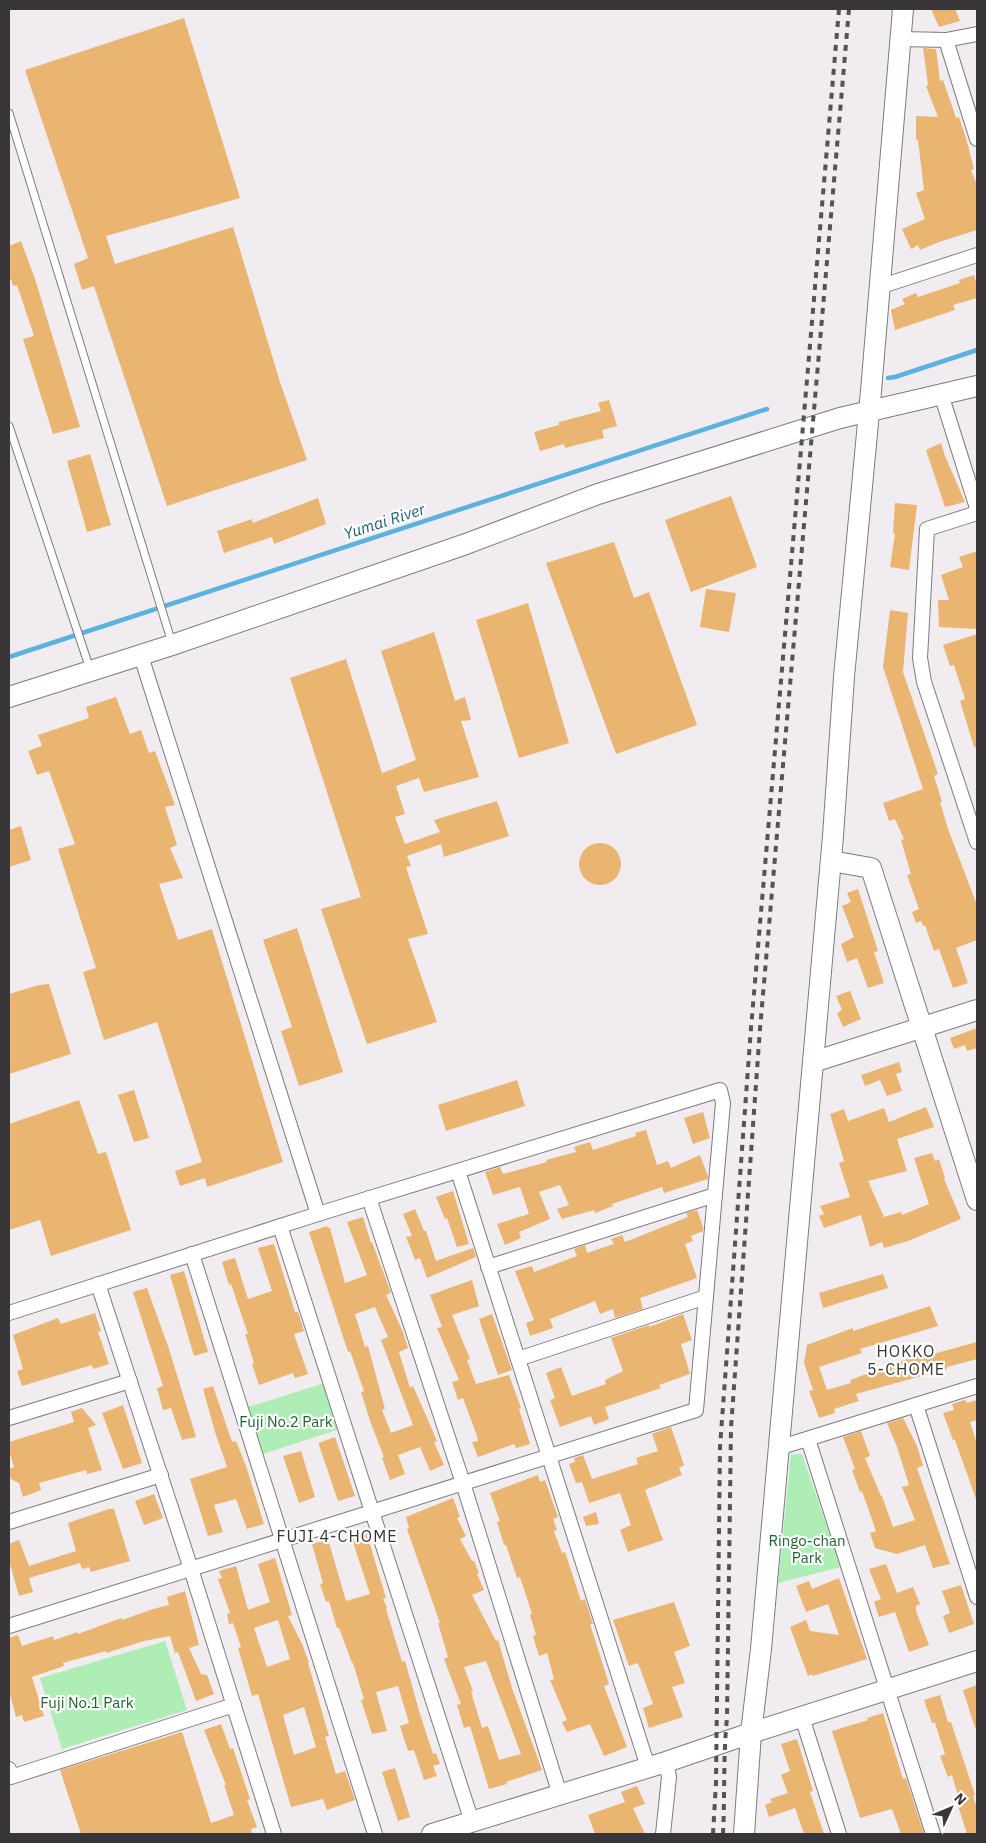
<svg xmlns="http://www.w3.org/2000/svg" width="986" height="1843" font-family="'IBM Plex Sans',sans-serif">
<rect width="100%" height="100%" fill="#f1ecf0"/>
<g fill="#aeeeb6">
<polygon points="325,1383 340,1429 263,1454 248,1407"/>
<polygon points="791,1454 802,1454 841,1567 778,1583"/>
<polygon points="165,1641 187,1710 62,1749 40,1678"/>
</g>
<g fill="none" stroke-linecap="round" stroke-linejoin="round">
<g stroke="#5ab2dd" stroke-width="4.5">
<polyline points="888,378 895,377 977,350"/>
<polyline points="9,657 767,409"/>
</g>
</g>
<g fill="#e9b570" fill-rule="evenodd">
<polygon points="931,9 955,9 960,21 939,27"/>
<polygon points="184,18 240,198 106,236 115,264 233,227 280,382 307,460 167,506 94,286 82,290 74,264 88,258 25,70"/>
<polygon points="923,48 936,49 940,81 943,80 956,118 959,117 966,138 974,169 971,170 977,185 977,230 939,242 920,250 918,245 911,249 902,229 925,219 916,193 924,190 918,140 916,140 916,116 938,117 926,86 928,85"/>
<polygon points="21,241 35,279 80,427 53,434 23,339 34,336 17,285 13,286 11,279 9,280 9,246"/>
<polygon points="974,275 977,286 977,298 953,305 955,310 895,330 891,310 905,304 902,299 916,293 918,297 960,283 959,280"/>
<polygon points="609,400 617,426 602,430 604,438 565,448 564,444 540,451 534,432 559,425 559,422 601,411 598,403"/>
<polygon points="941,443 945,456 965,502 945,507 926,450"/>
<polygon points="90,454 111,525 87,532 67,461"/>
<polygon points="731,496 757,567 691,592 665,520"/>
<polygon points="318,498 326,524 274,544 272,537 224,553 217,531 252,519 253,523"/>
<polygon points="895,503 917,505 909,570 890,567 895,534 893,533"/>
<polygon points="614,542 634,598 649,592 697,725 616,754 546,563"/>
<polygon points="977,551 977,629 939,627 938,600 949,600 941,575 963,567 959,557"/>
<polygon points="706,589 736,593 729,632 700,627"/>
<polygon points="528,603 569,743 519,758 476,620"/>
<polygon points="890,610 908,613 903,672 938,774 934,776 942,802 940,802 948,829 977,905 977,940 956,948 968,983 953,988 939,949 934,951 925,925 923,926 921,921 916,923 912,912 919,909 907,875 911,874 901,840 904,839 895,819 889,821 883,803 923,789 883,667"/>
<polygon points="434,632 455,701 465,697 471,720 461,721 479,777 424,792 419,778 396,786 405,814 395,817 405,844 440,832 434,820 497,801 509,836 444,857 441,844 407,856 411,866 406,867 428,934 408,939 437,1022 367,1044 321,909 361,897 290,678 346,659 382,773 416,760 381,651"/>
<polygon points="977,634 977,747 974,747 960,701 965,699 954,665 950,666 943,645"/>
<polygon points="116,697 130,734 141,730 149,753 155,751 175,805 165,807 177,845 170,848 183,878 159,884 178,940 212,929 283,1162 207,1187 205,1178 180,1186 175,1171 202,1162 157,1022 104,1040 83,972 96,968 58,849 75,844 49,771 37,775 28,751 42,746 38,735 89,718 86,707"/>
<polygon points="21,826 31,860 9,867 9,830"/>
<circle cx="600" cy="864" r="21"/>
<polygon points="858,889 878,951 874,952 884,983 868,988 857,958 847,962 841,944 854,937 842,906 851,902 847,893"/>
<polygon points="297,928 343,1072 299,1086 281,1031 292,1027 263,940"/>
<polygon points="49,984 71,1054 9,1074 9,994 39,985"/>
<polygon points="850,991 861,1019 843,1027 837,1013 842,1010 836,996"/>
<polygon points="977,1028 977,1048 967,1051 965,1045 954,1049 950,1038"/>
<polygon points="899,1062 902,1072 896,1074 902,1091 887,1096 880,1080 865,1086 861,1075"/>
<polygon points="517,1080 525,1106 446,1131 438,1105"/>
<polygon points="134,1090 149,1138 134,1142 118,1095"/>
<polygon points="79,1100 98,1154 106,1152 131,1230 51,1256 40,1220 9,1230 9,1124"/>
<polygon points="926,1107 934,1127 897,1139 907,1171 868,1181 884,1217 901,1212 902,1215 929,1204 914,1158 932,1153 935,1161 939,1159 945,1178 944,1179 961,1219 908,1241 884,1248 882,1242 870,1247 861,1215 824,1228 819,1216 824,1214 820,1206 850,1197 839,1163 844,1161 830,1114 844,1109 848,1121 884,1108 889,1122"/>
<polygon points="703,1112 710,1138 693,1144 684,1118"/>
<polygon points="646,1130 657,1165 668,1161 671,1168 700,1155 708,1176 708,1179 664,1193 662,1187 612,1204 613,1206 595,1213 594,1210 562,1219 557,1209 569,1205 560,1185 539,1192 550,1219 519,1232 521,1238 505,1245 497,1224 529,1214 520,1187 493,1195 485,1172 500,1167 503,1174 547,1162 546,1160 576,1152 574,1147 590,1142 593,1150 636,1136 635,1133"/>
<polygon points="453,1191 469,1244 457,1247 447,1218 445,1219 436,1197"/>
<polygon points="415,1209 424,1231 426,1231 436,1261 473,1248 476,1257 427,1278 420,1258 415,1260 406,1237 412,1236 403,1214"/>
<polygon points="697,1210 703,1227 703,1231 691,1236 693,1241 685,1244 697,1278 640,1298 643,1309 615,1318 613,1309 600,1314 595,1301 550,1319 553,1328 530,1336 526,1323 534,1320 515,1271 532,1266 534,1272 577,1256 574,1249 585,1245 587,1253 614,1244 611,1239 622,1235 625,1242 688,1217 686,1213"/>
<path d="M363 1217 371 1243 372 1242 391 1293 386 1295 403 1332 408 1348 399 1352 410 1388 413 1386 428 1420 437 1441 434 1442 444 1465 430 1471 420 1447 398 1455 405 1474 390 1480 382 1458 384 1457 370 1421 361 1392 364 1391 350 1351 348 1352 309 1232 327 1226 328 1228H330L345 1283 367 1275 347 1222ZM375 1307 388 1337 381 1340 413 1425 391 1433 382 1410 385 1409 368 1346 365 1347 355 1314Z"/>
<polygon points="274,1244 295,1312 298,1312 304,1331 294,1334 308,1374 295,1378 293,1373 259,1385 252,1364 254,1363 245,1334 248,1334 231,1284 229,1285 222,1262 235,1258 248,1299 272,1291 258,1248"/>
<polygon points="184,1271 208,1352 194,1356 170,1275"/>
<polygon points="883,1274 888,1288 823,1308 819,1293"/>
<polygon points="472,1280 479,1306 452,1315 470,1359 467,1360 476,1384 509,1375 521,1408 519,1409 530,1444 516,1448 514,1444 478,1457 472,1442 478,1441 477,1436 463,1398 458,1400 452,1382 459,1380 437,1328 442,1327 430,1295"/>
<polygon points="147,1288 169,1349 196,1437 182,1440 171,1408 163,1410 157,1388 163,1386 133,1292"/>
<polygon points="930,1306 938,1326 860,1349 862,1353 819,1367 827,1390 851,1383 850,1380 921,1354 922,1357 977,1342 977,1359 947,1367 947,1369 856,1394 859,1401 834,1409 835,1413 819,1418 809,1391 813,1390 804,1363 807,1345 853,1328 853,1331"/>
<polygon points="95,1313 101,1331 98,1332 109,1364 93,1369 92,1365 22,1386 17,1371 23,1369 13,1335 58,1318 61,1324"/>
<polygon points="492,1314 512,1370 498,1375 479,1319"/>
<polygon points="683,1314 692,1340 681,1344 690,1374 659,1385 661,1388 605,1407 609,1419 594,1425 591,1416 560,1427 550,1400 555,1398 546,1373 561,1367 572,1396 606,1384 605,1380 623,1371 611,1338 649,1325 649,1327"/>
<polygon points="213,1386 232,1442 236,1441 246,1466 264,1524 247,1529 236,1499 214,1505 223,1532 208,1536 190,1479 227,1467 215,1432 203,1389"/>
<polygon points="965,1400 967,1403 977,1400 977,1420 970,1422 977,1444 977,1499 976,1499 955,1440 953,1440 943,1413 954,1410 952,1404"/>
<polygon points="123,1405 142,1463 123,1469 102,1413"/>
<polygon points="82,1408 96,1425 88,1428 102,1470 87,1474 86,1470 39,1483 41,1490 23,1497 19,1483 11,1479 9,1474 9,1469 14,1467 9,1450 9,1442 74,1422 71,1412"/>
<polygon points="903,1418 917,1446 923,1466 917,1468 950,1564 933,1568 925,1545 897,1554 875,1548 870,1533 876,1531 862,1491 860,1492 852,1470 855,1469 843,1437 861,1431 870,1456 865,1458 881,1496 882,1496 893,1527 915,1520 902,1487 909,1485 897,1447 887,1423"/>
<polygon points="671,1427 684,1465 679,1468 682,1475 645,1490 663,1540 628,1552 620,1530 631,1525 620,1493 589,1503 582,1482 576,1483 569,1464 575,1462 574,1458 583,1455 592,1479 638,1464 636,1458 658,1451 652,1434"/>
<polygon points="335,1437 355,1496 338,1501 319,1445 319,1443"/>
<polygon points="301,1451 315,1497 299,1503 283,1456"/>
<polygon points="538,1475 540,1482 545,1480 558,1517 553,1519 557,1530 554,1531 562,1553 565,1552 581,1601 585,1599 593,1624 590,1624 609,1684 604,1686 627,1747 604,1756 590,1724 567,1732 562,1722 567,1720 550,1680 554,1679 547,1653 539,1656 533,1636 536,1635 530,1615 532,1614 520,1577 517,1578 506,1545 504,1545 497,1522 500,1521 490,1493"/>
<polygon points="154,1494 163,1518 144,1525 135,1501"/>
<path d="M453 1498 460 1517 457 1518 466 1536 460 1539 472 1561H474L479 1573 477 1574 484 1590 472 1595 496 1641 498 1640 512 1688 542 1770 506 1782 507 1784 489 1789 470 1726 464 1728 457 1705 461 1704 444 1659 448 1657 438 1623H440L407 1529 409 1528 406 1517ZM486 1661 521 1754 499 1760 488 1726 482 1728 471 1692 473 1691 464 1667Z"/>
<polygon points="109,1509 114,1509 130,1561 91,1572 89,1567 82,1569 80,1563 29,1578 33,1592 19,1596 9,1560 9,1544 19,1540 29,1566 76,1551 68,1523"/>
<polygon points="596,1512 599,1524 586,1526 583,1517"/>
<polygon points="366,1531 386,1598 383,1599 387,1608 386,1609 402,1662 405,1661 420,1714 433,1754 436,1753 440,1764 433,1766 437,1776 424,1780 414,1750 408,1751 400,1726 409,1723 398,1686 376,1692 387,1731 372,1734 361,1700 364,1699 353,1663 352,1663 339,1628 337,1628 329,1601 326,1602 320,1584 323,1583 312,1544 328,1539 346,1601 370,1594 351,1536"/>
<path d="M275 1558 292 1615 288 1616 303 1646 309 1663H308L329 1736 325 1737 336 1774 345 1771 355 1800 327 1810 323 1799 291 1807 258 1694 252 1696 238 1648 241 1647 233 1623 229 1624 227 1614 230 1613 218 1579 222 1578 219 1571 236 1566 248 1610 270 1602 258 1564ZM278 1620 290 1659 267 1667 254 1628ZM304 1707 316 1747 294 1755 283 1715Z"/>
<polygon points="886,1564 897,1593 913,1587 920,1604 916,1606 916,1611 929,1645 909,1652 895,1612 879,1617 874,1602 881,1599 869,1569"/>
<polygon points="839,1578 867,1659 813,1676 812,1674 808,1676 790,1627 806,1620 810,1631 839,1635 828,1604 806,1612 796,1586 809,1581 812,1589"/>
<polygon points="961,1585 974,1624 949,1633 943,1616 950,1613 942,1591"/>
<polygon points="185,1591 199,1645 189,1648 201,1674 207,1675 214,1694 196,1701 178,1652 175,1653 170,1636 144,1641 106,1653 106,1651 63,1663 64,1666 32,1677 44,1716 24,1722 22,1715 16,1717 9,1691 9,1638 18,1635 22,1646 53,1636 54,1640 78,1632 78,1634 121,1618 122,1620 153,1609 169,1605 167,1597"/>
<polygon points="674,1602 690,1646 674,1652 685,1683 672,1687 683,1717 649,1728 643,1708 653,1704 638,1663 629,1666 613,1620"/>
<polygon points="977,1685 977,1727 975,1728 963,1690"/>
<polygon points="940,1695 948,1722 951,1722 975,1795 973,1796 977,1808 977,1834 967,1834 958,1806 961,1806 952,1775 948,1777 940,1756 945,1754 935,1723 932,1723 924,1700"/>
<polygon points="883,1713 903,1779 906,1778 924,1834 901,1834 892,1809 860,1818 832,1731 868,1720 867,1718"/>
<polygon points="221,1724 230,1749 233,1748 250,1799 247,1800 257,1827 251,1829 252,1834 81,1834 60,1770 182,1732 211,1823 234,1815 224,1785 226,1785 204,1730"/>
<polygon points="797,1739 813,1791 810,1792 824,1834 804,1834 795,1808 769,1817 765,1805 772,1802 770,1799 788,1793 781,1775 790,1771 781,1744"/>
<polygon points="395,1768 410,1817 398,1821 382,1772"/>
<polygon points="637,1786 645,1804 633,1808 645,1834 595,1834 588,1815 625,1802 621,1792"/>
</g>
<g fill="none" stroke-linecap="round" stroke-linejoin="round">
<defs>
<g id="lane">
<polyline points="9,113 172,643"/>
<polyline points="9,426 90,669"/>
</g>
<g id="street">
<polyline points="901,39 946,40 977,34"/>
<polyline points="946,40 977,139"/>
<polyline points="879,287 977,255"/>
<polyline points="941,394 977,508"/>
<polyline points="977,513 927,529 920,658 924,682 977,842"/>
<polyline points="141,656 318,1214"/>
<polyline points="458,1171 648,1767"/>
<polyline points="369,1198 463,1483 560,1795"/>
<polyline points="280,1226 472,1822"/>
<polyline points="192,1254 375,1834"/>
<polyline points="488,1267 715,1195"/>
<polyline points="98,1284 191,1569 274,1834"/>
<polyline points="9,1313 318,1214 720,1090 723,1103 696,1410 9,1626"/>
<polyline points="518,1359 706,1297"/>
<polyline points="916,1405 977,1597"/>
<polyline points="9,1418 130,1381"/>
<polyline points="808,1439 933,1834"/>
<polyline points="778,1448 977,1386"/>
<polyline points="9,1522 161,1475"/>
<polyline points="802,1717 839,1834"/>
<polyline points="9,1769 11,1777 234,1705"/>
<polyline points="663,1834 669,1777 666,1762"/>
</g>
<g id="secondary">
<polyline points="9,697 172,645 466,544 598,494 840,418 977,386"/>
<polyline points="831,861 871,868 977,1200"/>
<polyline points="813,1062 977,1010"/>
<polyline points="432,1834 666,1762 751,1733 977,1661"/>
<polyline points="744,1834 751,1733 761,1649 833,836 844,677 871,391 903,9"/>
</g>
</defs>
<use href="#lane" stroke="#7e7a7e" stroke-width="9"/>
<use href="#street" stroke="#7e7a7e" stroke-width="16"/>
<use href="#secondary" stroke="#7e7a7e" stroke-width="22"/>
<use href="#lane" stroke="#fff" stroke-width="7"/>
<use href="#street" stroke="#fff" stroke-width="14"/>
<use href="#secondary" stroke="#fff" stroke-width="20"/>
<g stroke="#555355" stroke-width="4" stroke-dasharray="6 6" stroke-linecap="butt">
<polyline points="713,1834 716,1782 720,1447 751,1028 839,9"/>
<path d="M723 1834C725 1795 723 1756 727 1718L731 1428 760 1029 849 9"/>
</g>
</g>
<g text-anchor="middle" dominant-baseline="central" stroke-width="4.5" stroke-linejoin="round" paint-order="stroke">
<g font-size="15" fill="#1f642f" stroke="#fff">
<text x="286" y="1421">Fuji No.2 Park</text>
<text x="807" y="1540">Ringo-chan<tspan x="807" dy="17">Park</tspan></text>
<text x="87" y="1702">Fuji No.1 Park</text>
</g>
<g font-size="16" font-style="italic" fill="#1c5f7d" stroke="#fff">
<text transform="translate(384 521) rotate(-18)">Yumai River</text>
</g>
<g font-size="16" letter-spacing="1" fill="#373437" stroke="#fff">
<text x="906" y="1351">HOKKO<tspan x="906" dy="18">5-CHOME</tspan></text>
<text x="337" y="1536">FUJI 4-CHOME</text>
</g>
</g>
<rect width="986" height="1843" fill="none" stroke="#383638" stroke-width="20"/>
<g transform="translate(951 1808) rotate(46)" stroke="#ffffff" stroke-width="4" paint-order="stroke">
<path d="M0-4L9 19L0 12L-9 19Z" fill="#383638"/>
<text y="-8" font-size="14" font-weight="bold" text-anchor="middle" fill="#383638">N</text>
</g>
</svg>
